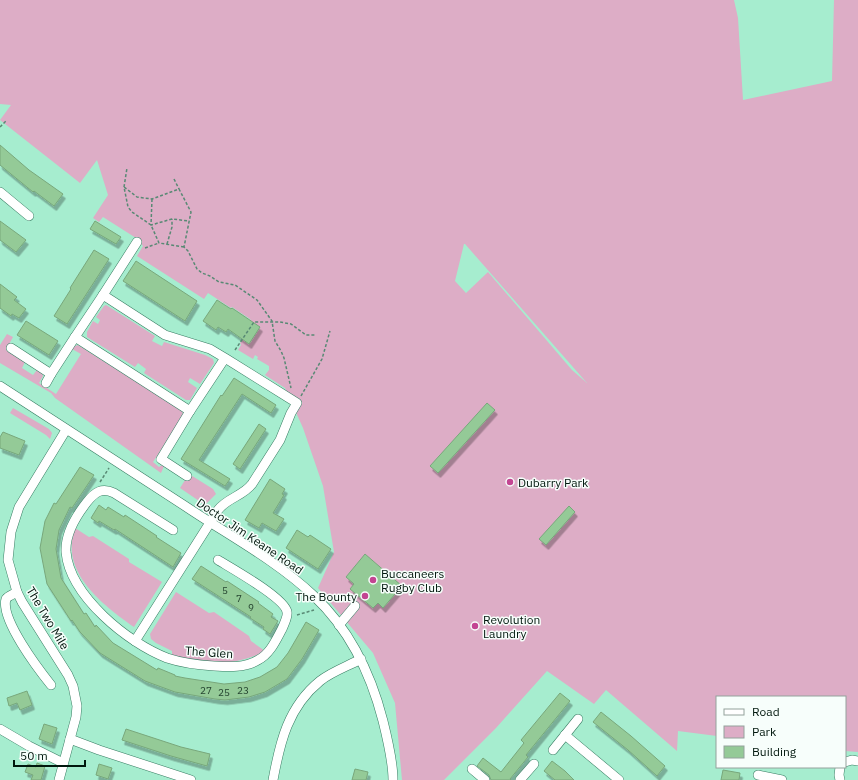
<svg xmlns="http://www.w3.org/2000/svg" width="858" height="780" font-family="'IBM Plex Sans',sans-serif">
<defs>
<filter id="shadow"><feDropShadow dx="2.5" dy="4.5" stdDeviation="0" flood-color="#0004"/></filter>
</defs>
<rect width="100%" height="100%" fill="#a6edcf"/>
<g fill="#ddadc6" fill-rule="evenodd">
<path d="M0 0H734L738 18 743 100 832 81 834 0H858V752L845 751V697H717V736L678 731 677 751 606 690 594 704 547 671 496 728 444 780H402L395 703 373 653 318 588 334 552 323 486 303 428 285 388 265 375 269 370V366L257 359 258 357 255 355 253 359 238 350 241 345 240 343 253 324 250 319 232 307 231 308 208 293 204 299 137 256 143 246 136 238 103 217 99 222 93 218 108 195 97 160 80 183 0 120 11 105 0 104ZM464 244H465L587 383 572 370 488 272 466 293 455 281Z"/>
<polygon points="106,305 155,336 152,341 162,346 164,342 205,355 213,359 214,363 200,384 190,378 188,382 197,388 190,400 186,400 144,373 146,369 138,363 135,367 87,337 87,332 93,321 98,324 100,320 96,317 104,306"/>
<polygon points="7,334 13,337 6,350 25,362 22,368 33,375 37,370 42,373 43,376 39,383 56,394 81,354 72,349 75,346 78,345 181,410 183,413 182,418 153,462 159,467 162,465 164,466 161,473 55,398 51,393 0,363 0,345"/>
<polygon points="13,408 49,429 52,433 50,439 46,435 10,413"/>
<polygon points="189,474 213,489 216,494 205,505 180,488"/>
<path d="M75 528 89 537 93 536 129 559V562L162 582 134 627C103 605 59 572 75 528Z"/>
<path d="M176 592 209 613 214 612 249 636 251 641 265 651C236 667 203 665 172 655V651L156 643 151 639 150 634Z"/>
</g>
<g fill="#94ca97" stroke="#78a77b" filter="url(#shadow)">
<polygon points="0,145 29,170 63,194 54,206 34,191 33,192 0,165"/>
<polygon points="0,221 26,240 16,252 0,240"/>
<polygon points="95,221 121,237 116,244 90,229"/>
<polygon points="94,250 109,259 67,324 54,316 71,289 70,288"/>
<polygon points="136,261 197,301 185,321 123,281"/>
<polygon points="0,284 17,297 14,300 26,309 19,318 12,314 11,316 0,308"/>
<polygon points="217,300 231,309 232,308 260,327 249,344 228,329 226,332 218,327 216,330 203,321"/>
<polygon points="26,321 58,341 49,355 17,335"/>
<polygon points="234,378 276,405 271,413 242,394 199,460 230,479 225,486 181,459 221,395 222,396"/>
<polygon points="487,403 495,410 438,473 430,466"/>
<polygon points="259,424 266,429 240,469 233,464"/>
<polygon points="3,432 25,441 19,455 0,448 0,437"/>
<polygon points="80,467 94,475 72,508 70,507 59,530 56,549 61,578 84,614 86,613 95,627 96,625 113,643 157,670 158,668 175,675 175,676 185,678 224,684 245,682 260,677 277,667 288,653 306,622 319,630 302,659 287,679 265,692 249,697 225,700 215,699 175,692 145,681 100,653 80,632 72,620 71,621 47,584 40,548 45,521 54,503 56,504"/>
<polygon points="270,479 285,489 282,494 284,495 273,513 284,519 276,531 262,523 259,528 245,520"/>
<polygon points="99,505 106,510 108,507 124,517 125,515 157,536 156,537 181,553 173,567 115,529 114,530 99,521 98,523 91,518"/>
<polygon points="569,506 575,512 546,545 539,539"/>
<polygon points="297,530 308,537 310,535 331,549 318,569 286,548"/>
<polygon points="365,554 402,586 383,608 378,603 373,608 350,589 354,584 346,577"/>
<polygon points="201,566 226,582 227,581 259,602 258,603 273,614 271,617 278,621 270,634 263,629 264,627 250,618 251,617 192,579"/>
<polygon points="27,691 32,705 20,710 17,703 9,706 7,698"/>
<polygon points="560,693 570,701 526,755 528,757 510,779 511,780 491,780 489,775 477,766 483,758 501,772 524,743 521,740"/>
<polygon points="601,712 631,736 665,766 657,776 628,750 593,722"/>
<polygon points="44,724 57,728 52,744 39,739"/>
<polygon points="126,729 181,747 210,754 207,766 171,756 122,740"/>
<polygon points="552,761 565,771 574,780 555,780 544,771"/>
<polygon points="37,763 45,766 41,780 31,780 33,775 25,772 28,764 36,767"/>
<polygon points="99,764 112,768 108,779 96,775"/>
<polygon points="355,769 368,772 366,780 352,780"/>
<polygon points="723,770 740,773 739,780 721,780"/>
</g>
<g fill="none" stroke-linecap="round" stroke-linejoin="round">
<defs>
<g id="minor">
<polyline points="0,192 29,216"/>
<polyline points="103,295 137,242"/>
<polyline points="11,348 51,374 75,337"/>
<polyline points="46,383 51,374"/>
<path d="M0 386C61 426 123 466 185 506 228 535 276 560 314 596 349 629 371 674 383 721 387 737 393 764 393 780"/>
<polyline points="187,476 161,459 190,411"/>
<path d="M173 530 114 493C102 487 95 492 87 502 76 516 65 534 66 552 70 596 128 643 167 658 182 663 198 665 214 666 229 667 245 668 258 660 270 654 276 640 282 629 284 624 288 617 287 612 285 598 231 568 218 560"/>
<path d="M17 592C14 594 8 596 6 599 0 619 39 670 51 685"/>
<polyline points="339,625 355,606"/>
<path d="M135 641 218 510C227 498 243 496 252 484L280 440 291 413 297 403 225 358 190 411 75 337 103 295 165 335 210 349 225 358"/>
<polyline points="0,729 29,746 63,763"/>
<polyline points="565,735 619,780"/>
<polyline points="70,739 99,750 191,780"/>
<polyline points="553,750 578,719"/>
<polyline points="845,762 852,760 858,761"/>
<polyline points="472,769 485,780"/>
<polyline points="758,775 782,780"/>
<polyline points="59,780 76,717 77,706 73,686 68,675 22,602 17,592 8,560 11,532 19,507 66,430"/>
<path d="M273 780C280 742 288 707 320 681 331 672 348 666 361 659"/>
<polyline points="520,780 534,764"/>
<polyline points="840,780 839,775 840,767"/>
</g>
</defs>
<use href="#minor" stroke="#387d63" stroke-width="10"/>
<g stroke="#588974" stroke-width="1.5" stroke-dasharray="3 2" stroke-linecap="butt">
<polyline points="0,127 7,120"/>
<polyline points="174,179 179,189"/>
<polyline points="124,187 127,168"/>
<polyline points="152,199 151,225 172,219 189,221"/>
<polyline points="167,244 172,227 172,219"/>
<polyline points="184,247 159,243 151,225 132,212 128,207 124,187 137,197 152,199 179,189 191,212 184,247 188,251 197,269 202,273 210,276 219,282 235,285 257,300 272,321 275,341 281,351 284,358 291,388"/>
<polyline points="145,248 159,243"/>
<polyline points="235,350 254,322 280,322 291,324 306,335 315,335"/>
<polyline points="301,396 322,359 330,331"/>
<polyline points="100,482 109,468"/>
<polyline points="297,615 314,610"/>
</g>
<use href="#minor" stroke="#fff" stroke-width="9"/>
</g>
<g fill="#c34592" stroke="#f7fefb" stroke-width="1.5">
<circle cx="510" cy="482" r="4"/>
<circle cx="373" cy="580" r="4"/>
<circle cx="365" cy="596" r="4"/>
<circle cx="475" cy="626" r="4"/>
</g>
<g text-anchor="middle" dominant-baseline="central" stroke-width="3" stroke-linejoin="round" paint-order="stroke">
<g font-size="10" fill="#254430">
<text x="225" y="590">5</text>
<text x="239" y="598">7</text>
<text x="251" y="607">9</text>
<text x="206" y="690">27</text>
<text x="243" y="690">23</text>
<text x="224" y="692">25</text>
</g>
<g font-size="12" fill="#00170d" stroke="#f7fefb" text-anchor="start">
<text x="518" y="482">Dubarry Park</text>
<text x="381" y="573">Buccaneers<tspan x="381" dy="14">Rugby Club</tspan></text>
<text x="357" y="596" text-anchor="end">The Bounty</text>
<text x="483" y="619">Revolution<tspan x="483" dy="14">Laundry</tspan></text>
</g>
<g font-size="12" fill="#00170d" stroke="#f7fefb">
<text transform="translate(250 536) rotate(34)">Doctor Jim Keane Road</text>
<text transform="translate(48 618) rotate(59)">The Two Mile</text>
<text transform="translate(209 652) rotate(4)">The Glen</text>
</g>
</g>
<rect x="716" y="696" width="130" height="72" fill="#f7fefb" stroke="#94a29c"/>
<rect x="724" y="709" width="20" height="6" fill="#ffffff" stroke="#94a29c"/>
<text x="752" y="716" font-size="12" fill="#00170d">Road</text>
<rect x="724" y="726" width="20" height="12" fill="#ddadc6" stroke="#94a29c"/>
<text x="752" y="736" font-size="12" fill="#00170d">Park</text>
<rect x="724" y="746" width="20" height="12" fill="#94ca97" stroke="#94a29c"/>
<text x="752" y="756" font-size="12" fill="#00170d">Building</text>
<path d="M14 760v6h71v-6" fill="none" stroke="#00170d" stroke-width="2"/>
<text x="20" y="760" font-size="12" fill="#00170d" stroke="#f7fefb" stroke-width="3" paint-order="stroke">50 m</text>
</svg>
